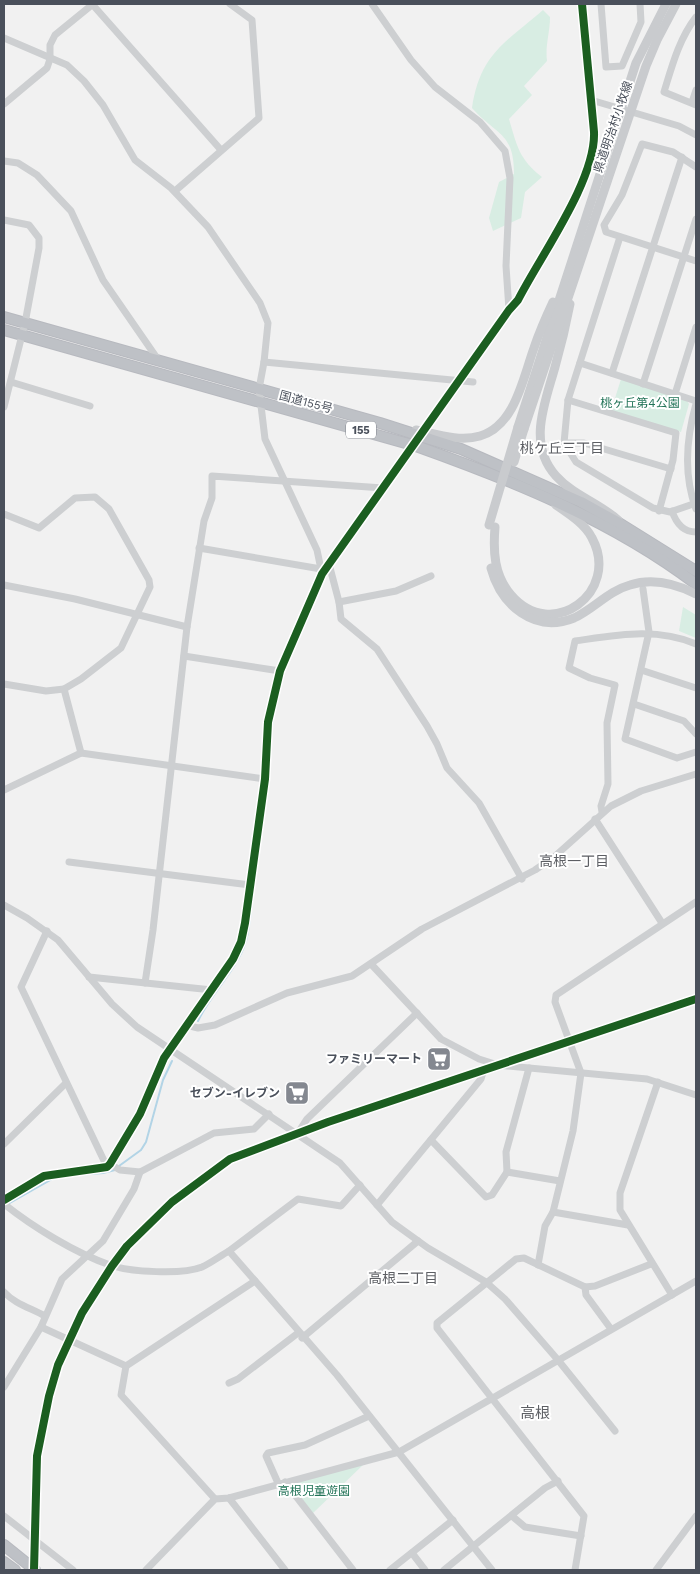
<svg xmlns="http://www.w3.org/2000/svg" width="700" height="1574" font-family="'Work Sans','Noto Sans JP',sans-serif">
<rect width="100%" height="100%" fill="#f1f1f1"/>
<g fill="#d8ede3">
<path d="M543 10 550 17C550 33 545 45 547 61L524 86 532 95 509 119C517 146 519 159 542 177L525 192 521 218 493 231 489 218 499 182 514 174C514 132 497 136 472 108 480 54 505 43 543 10Z"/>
<polygon points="621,379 687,401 689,404 681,432 611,411"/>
<polygon points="683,607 696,615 696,638 679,631"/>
<polygon points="364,1464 313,1513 291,1485 292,1483"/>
</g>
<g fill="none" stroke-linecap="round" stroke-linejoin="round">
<g stroke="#b2d4e6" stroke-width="2">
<polyline points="282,676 311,610"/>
<polyline points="269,760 273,715"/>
<path d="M198 1021C211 993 237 970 246 941 250 926 251 909 253 894"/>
<polyline points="119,1166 141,1150 146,1142 163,1080 172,1061"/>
<polyline points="76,1175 103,1173 115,1170"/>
<polyline points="8,1204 54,1178"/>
</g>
<defs>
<g id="highway">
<polyline points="4,317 380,423 461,449 581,502 619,523 696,571"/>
<path d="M4 330 416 446C514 481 613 521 696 584"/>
<polyline points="4,1545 35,1570"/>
<polyline points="4,1562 15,1570"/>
</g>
</defs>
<use href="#highway" stroke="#b7b9bf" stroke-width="12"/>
<g stroke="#cdcfd1" stroke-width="7">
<polyline points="92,4 221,150"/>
<polyline points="372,4 411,60 435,87 480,122 505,151 510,178 506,266 509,310"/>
<polyline points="601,4 606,67 622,66 641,22 640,4"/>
<path d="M696 17C679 39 672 66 664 92L696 105"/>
<polyline points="4,38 67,65 84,81 103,105 135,160 171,188 208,227 260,303 268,323 264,362 259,389 265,439 317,550 322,574"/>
<polyline points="591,100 679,126 696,135"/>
<polyline points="692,102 696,90"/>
<polyline points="4,104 47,68 50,59 50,45 55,35 93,4"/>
<polyline points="4,161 18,163 37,175 71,211 103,280 159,361"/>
<polyline points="696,167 673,152 642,144 622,195 604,225 606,232 696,261"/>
<polyline points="175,191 259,118 252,20 230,4"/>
<polyline points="4,220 29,225 39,238 39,248 25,323 4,407"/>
<polyline points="620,237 568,400 564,443 576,462 653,508 670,512 696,503"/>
<polyline points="264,362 473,382"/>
<polyline points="580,363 696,401"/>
<polyline points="612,373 682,157"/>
<polyline points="11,382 90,406"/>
<polyline points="643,384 696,219"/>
<polyline points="675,394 696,327"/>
<polyline points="568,400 676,433 673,460 659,511"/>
<path d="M696 404C686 439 683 474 696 509"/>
<path d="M427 424 509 310 518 300C541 255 596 180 594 132L582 4"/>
<polyline points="564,443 584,443 671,469"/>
<path d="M672 511C676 523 683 532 696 532"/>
<polyline points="4,514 39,528 75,498 95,497 109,509 149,580 150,587 121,648 81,679 64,689 46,691 4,684"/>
<polyline points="199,548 321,569"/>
<polyline points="329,564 339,602 341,619 377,649 427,726 437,744 447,768 479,803 522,879"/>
<polyline points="4,585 75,599 187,627"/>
<polyline points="643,589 649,632 625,739 677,758 696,752"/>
<polyline points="339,602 396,591 431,576"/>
<polyline points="184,656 280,671"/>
<polyline points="641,670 696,688"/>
<polyline points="64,689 81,753"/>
<polyline points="634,704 684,721 696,734"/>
<polyline points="4,790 81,753 265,779"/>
<path d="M602 812 601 806 608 784 607 723 615 685 590 678 569 668 575 641C617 635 656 627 696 644"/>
<polyline points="595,819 662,923"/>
<polyline points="69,862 250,885"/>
<polyline points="4,905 27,918 58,940 112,1004 137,1027 340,1163 392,1222 428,1248 486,1282 505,1299 558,1360 615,1431"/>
<polyline points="47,931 21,987 107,1167"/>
<polyline points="371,964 441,1039 479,1059 498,1065 647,1079 696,1095"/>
<polyline points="89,977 212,990"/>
<polyline points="145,983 153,930 187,627 204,521 212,498 212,476 383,488"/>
<polyline points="186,1025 198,1028 215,1025 287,993 352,976 422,929 535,870 554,857 611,806 641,791 696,774"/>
<polyline points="658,1082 620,1193 620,1210 672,1295"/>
<polyline points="298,1133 307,1119 417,1013"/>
<polyline points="431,1140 486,1197 492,1195 507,1172 560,1181"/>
<polyline points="4,1144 66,1083"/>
<polyline points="110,1164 120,1170 140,1172 214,1133 254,1129 269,1114"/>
<polyline points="507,1172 506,1152 529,1068"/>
<polyline points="4,1200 44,1176 107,1167 110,1164 140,1114 164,1058 233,959 241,942 245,923 265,779 268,722 280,671 322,574 407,453"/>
<path d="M4 1204C33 1227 75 1253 110 1265 130 1272 182 1275 202 1267 211 1263 220 1256 229 1251L337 1375 492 1570"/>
<polyline points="377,1205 481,1079 484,1069"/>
<polyline points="553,1212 628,1225"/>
<polyline points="229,1251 298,1199 341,1206 360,1185"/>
<polyline points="538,1265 545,1226 553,1212 573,1131 581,1073 555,1002 556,995 696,902"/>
<polyline points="585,1287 586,1295 611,1329"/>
<path d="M4 1292C15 1304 31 1308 45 1316"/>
<polyline points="41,1327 126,1366 121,1395 215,1499"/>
<polyline points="302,1338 418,1241"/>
<polyline points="126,1366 255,1281"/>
<polyline points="229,1383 238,1379 298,1333"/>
<polyline points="4,1387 41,1327 62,1279 103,1241 134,1189 140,1172"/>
<polyline points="285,1482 353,1570"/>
<polyline points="278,1483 266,1456 268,1453 305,1445 369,1416"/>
<polyline points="229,1498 285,1570"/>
<polyline points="4,1516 73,1570"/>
<polyline points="512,1516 525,1527 581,1536"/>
<polyline points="412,1553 425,1570"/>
<polyline points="34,1558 36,1478 40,1435 58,1365 82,1313 112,1266 127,1246 172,1202 230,1159 328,1122 696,999"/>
<polyline points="146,1570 215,1499 229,1498 399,1452 696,1281"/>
<polyline points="390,1570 453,1520"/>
<polyline points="444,1570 545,1488 558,1481"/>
<polyline points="575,1570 584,1516 437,1328 437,1323 516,1259 524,1258 585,1287 595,1286 651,1264"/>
<polyline points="656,1570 696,1516"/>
</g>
<g stroke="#c9cbce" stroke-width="9">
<path d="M570 304C566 325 561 346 555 367 545 403 527 444 556 476 573 495 599 503 618 520"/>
<polyline points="518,427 636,63 666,4"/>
<polyline points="524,429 646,66 657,40 676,4"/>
<path d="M416 430C436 434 459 442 480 436 515 426 523 378 534 348 539 333 546 317 553 302"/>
<path d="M495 527C493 552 494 575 511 595 552 643 621 592 592 538 585 524 569 514 556 505"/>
<path d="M491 568C501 605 534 634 574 618 594 609 608 591 630 585 652 578 676 584 696 594"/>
</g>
<use href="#highway" stroke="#bec1c6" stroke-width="10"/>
<polyline stroke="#cdcfd1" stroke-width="7" points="407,453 427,424"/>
<g stroke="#c9cbce" stroke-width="9">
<polyline points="514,462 524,429"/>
<polyline points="489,525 518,427"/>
</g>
<defs>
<g id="cycleway">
<path d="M4 1200 44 1176 107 1167 110 1164 140 1114 164 1058 233 959 241 942 245 923 265 779 268 722 280 671 322 574 509 310 518 300C541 255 596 180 594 132L582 4"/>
<polyline points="34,1570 37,1456 49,1396 58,1365 82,1313 112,1266 127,1246 172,1202 230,1159 328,1122 696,999"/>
</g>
</defs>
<use href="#cycleway" stroke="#fff" stroke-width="11"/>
<use href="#cycleway" stroke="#1b5e20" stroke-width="8"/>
</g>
<defs>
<symbol id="supermarket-square" viewBox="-11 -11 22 22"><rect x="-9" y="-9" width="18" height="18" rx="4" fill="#848890" stroke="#fff"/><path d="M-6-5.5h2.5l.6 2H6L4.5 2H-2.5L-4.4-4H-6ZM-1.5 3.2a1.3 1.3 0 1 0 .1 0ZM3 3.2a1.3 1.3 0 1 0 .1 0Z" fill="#fff"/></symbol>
</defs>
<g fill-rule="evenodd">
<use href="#supermarket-square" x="425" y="1045" width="28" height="28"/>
<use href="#supermarket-square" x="283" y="1079" width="28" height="28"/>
</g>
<g text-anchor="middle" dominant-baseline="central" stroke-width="4" stroke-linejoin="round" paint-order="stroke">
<rect fill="#fff" stroke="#80848c" stroke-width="1" x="346" y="421.5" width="30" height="17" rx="4"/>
<g font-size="11" font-weight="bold" fill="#4a505b">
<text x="361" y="430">155</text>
</g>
<g font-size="12" fill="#4a505b" stroke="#fff">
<text transform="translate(613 127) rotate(-71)">県道明治村小牧線</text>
<text transform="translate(306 402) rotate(15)">国道155号</text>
</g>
<g font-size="12" fill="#237458" stroke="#fff">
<text x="640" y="403">桃ヶ丘第4公園</text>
<text x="314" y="1491">高根児童遊園</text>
</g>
<g font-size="12" font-weight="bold" fill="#4a505b" stroke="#fff" text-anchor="end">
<text x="422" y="1059">ファミリーマート</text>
<text x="280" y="1093">セブン-イレブン</text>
</g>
<g font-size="14" fill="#5d5f64" stroke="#fff">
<text x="562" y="448">桃ケ丘三丁目</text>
<text x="574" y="861">高根一丁目</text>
<text x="403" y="1278">高根二丁目</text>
</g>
<g font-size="15" fill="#5d5f64" stroke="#fff">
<text x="535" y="1413">高根</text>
</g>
</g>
<rect width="700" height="1574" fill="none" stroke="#4a505b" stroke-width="10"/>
</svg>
